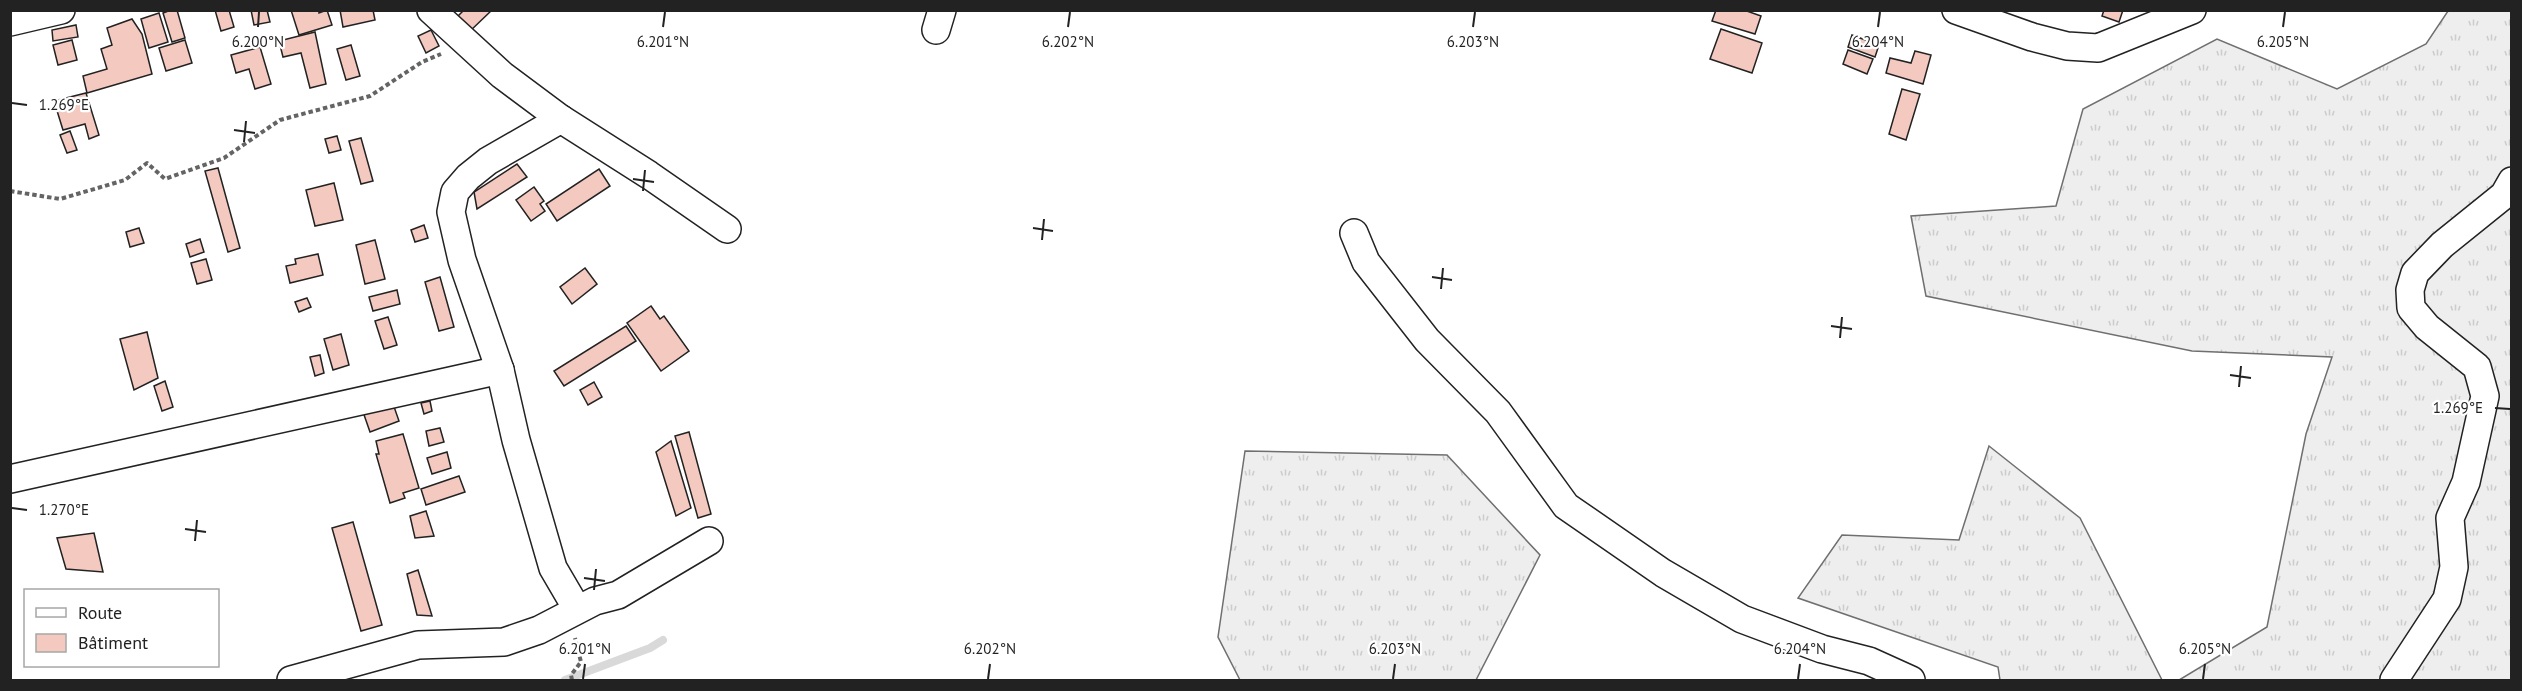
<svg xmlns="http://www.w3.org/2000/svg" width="2522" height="691" font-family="'PT Sans',sans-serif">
<defs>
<pattern id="grass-tufts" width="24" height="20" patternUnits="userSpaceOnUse" patternTransform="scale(1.5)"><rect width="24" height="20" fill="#eee"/><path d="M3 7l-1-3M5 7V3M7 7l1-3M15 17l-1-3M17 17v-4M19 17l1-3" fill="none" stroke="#ccc"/></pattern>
</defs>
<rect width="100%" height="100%" fill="#fff"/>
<g fill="url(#grass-tufts)" stroke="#6f6f6f" stroke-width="1.5">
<polygon points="2448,11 2511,11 2511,680 2179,680 2267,627 2306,434 2332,357 2192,351 1926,296 1911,216 2056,206 2083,109 2217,39 2337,89 2426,44"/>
<polygon points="1989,446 2080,518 2162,680 2000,680 1998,667 1798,598 1842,535 1959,540"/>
<polygon points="1245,451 1447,455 1540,555 1476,680 1240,680 1218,637"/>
</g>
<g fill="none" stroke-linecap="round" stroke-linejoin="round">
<polyline stroke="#d9d9d9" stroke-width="8" points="565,680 650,648 663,640"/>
</g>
<g fill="#f3c9c0" stroke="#222" stroke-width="1.5">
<polygon points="171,10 177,10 185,38 172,42 163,13"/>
<polygon points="215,10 229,10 234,27 221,31"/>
<polygon points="251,10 267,10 270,22 254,25"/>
<polygon points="291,10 319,10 319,13 327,10 332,25 299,35"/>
<polygon points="340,10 373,10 375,20 343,27"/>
<polygon points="464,10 492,10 468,33 455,19"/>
<polygon points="1716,10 1744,10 1761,16 1755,34 1712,21"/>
<polygon points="2104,10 2123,10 2119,22 2102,16"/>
<polygon points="159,13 168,42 149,48 141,19"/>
<polygon points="132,19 142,34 152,74 87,93 83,76 107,69 101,49 112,45 107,28"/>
<polygon points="76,25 78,37 53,41 52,30"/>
<polygon points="1721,29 1762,43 1752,73 1710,59"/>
<polygon points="431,30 439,46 426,53 418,36"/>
<polygon points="315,32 326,84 310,88 301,53 283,57 279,41"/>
<polygon points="1852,35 1879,45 1875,57 1848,47"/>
<polygon points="72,40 77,60 58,65 53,45"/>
<polygon points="185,40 192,63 166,71 159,48"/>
<polygon points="351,45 360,76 346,80 337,49"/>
<polygon points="260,47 271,84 255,89 249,69 236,73 231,55"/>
<polygon points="1848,50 1873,59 1867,74 1843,64"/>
<polygon points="1915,51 1931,55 1923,84 1886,73 1890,58 1911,63"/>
<polygon points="1902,89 1920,94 1906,140 1889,134"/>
<polygon points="86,93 99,135 89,139 85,124 63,130 54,101"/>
<polygon points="70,131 77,150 67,153 60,135"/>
<polygon points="337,136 341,150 329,153 325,139"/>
<polygon points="361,138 373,181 361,184 349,141"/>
<polygon points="517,164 527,177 477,209 474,192"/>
<polygon points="218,168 240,248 228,252 205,171"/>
<polygon points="599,169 610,186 557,221 546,204"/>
<polygon points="334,183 343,220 315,226 306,190"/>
<polygon points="534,187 544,201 540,204 545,211 531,221 516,200"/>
<polygon points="424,225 428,238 415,242 411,230"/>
<polygon points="139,228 144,243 130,247 126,232"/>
<polygon points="200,239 204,252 190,257 186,244"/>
<polygon points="375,240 385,279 365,284 356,245"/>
<polygon points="318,254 323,275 290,283 286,266 296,264 295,259"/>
<polygon points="206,259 212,280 197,284 191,263"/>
<polygon points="585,268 597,284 572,304 560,287"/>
<polygon points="440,277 454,327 439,331 425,282"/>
<polygon points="397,290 400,304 373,311 369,297"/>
<polygon points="307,298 311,307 299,312 295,302"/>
<polygon points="651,306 660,319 664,316 689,351 661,371 627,323"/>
<polygon points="388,317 397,345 384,349 375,321"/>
<polygon points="626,326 636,341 564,386 554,371"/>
<polygon points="147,332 158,378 134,390 120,339"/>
<polygon points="341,334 349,365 333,370 324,339"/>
<polygon points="320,355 324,373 315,376 310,357"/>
<polygon points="165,381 173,407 162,411 154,386"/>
<polygon points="594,382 602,397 588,405 580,390"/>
<polygon points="391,398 399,421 370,432 362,409"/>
<polygon points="430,401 432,411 424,414 421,403"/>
<polygon points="440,428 444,442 429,446 426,431"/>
<polygon points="689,432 711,514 698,518 675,436"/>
<polygon points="403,434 419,488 403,493 405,498 390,503 376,454 379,454 376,441"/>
<polygon points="671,441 691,508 676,516 656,452"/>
<polygon points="447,452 451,468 432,474 427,458"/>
<polygon points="459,476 465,492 426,505 421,489"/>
<polygon points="426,511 434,536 415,538 410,516"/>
<polygon points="353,522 382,625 361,631 332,528"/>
<polygon points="94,533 103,572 66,569 57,538"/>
<polygon points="418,570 432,616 417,615 407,574"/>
</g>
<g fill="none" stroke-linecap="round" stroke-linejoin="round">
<defs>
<g id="minor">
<polyline points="431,10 502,75 561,119 649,175 727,229"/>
<polyline points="1956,10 2032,37 2067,46 2098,48 2192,10"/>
<polyline points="10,22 61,10"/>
<polyline points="936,30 942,10"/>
<polyline points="561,119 488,161 468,177 455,192 451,212 462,260 500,370 516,440 553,568 577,609"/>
<polyline points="1354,233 1366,262 1427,340 1498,412 1566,506 1663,573 1742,619 1822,649 1869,661 1911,680"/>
<polyline points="10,479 500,370"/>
<polyline points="291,680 418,645 504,642 539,630 595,601 618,595 709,541"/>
<polyline points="2394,680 2447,599 2454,567 2450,518 2466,482 2485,396 2477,367 2427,327 2411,308 2410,290 2415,273 2442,245 2504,195 2512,181"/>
</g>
</defs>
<use href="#minor" stroke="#222" stroke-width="30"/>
<g stroke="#646464" stroke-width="4" stroke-dasharray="4.5 3" stroke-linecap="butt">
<polyline points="10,191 60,199 125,180 147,163 165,179 224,158 280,120 370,96 422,62 441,54"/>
<polyline points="572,680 571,675 581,662 575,638"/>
</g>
<use href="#minor" stroke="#fff" stroke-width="27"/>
</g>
<path fill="none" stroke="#222" stroke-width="2" d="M258 27 259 12M663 27 665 12M1068 27 1070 12M1473 27 1475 12M1878 27 1880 12M2283 27 2285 12M12 103 27 105M234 130 255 133M244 142 246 121M633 179 654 182M643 191 645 170M1033 228 1053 231M1042 240 1044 219M1432 277 1452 280M1441 289 1443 268M1831 326 1852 329M1840 338 1842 317M2230 375 2251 378M2239 387 2241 366M2495 408 2510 409M12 508 27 510M185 529 206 532M195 541 197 520M584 578 605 581M594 590 596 569M583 679 585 664M988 679 990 664M1393 679 1395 664M1798 679 1800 664M2203 679 2205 664"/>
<g font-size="15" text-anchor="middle" fill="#222" stroke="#fff" stroke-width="4.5" stroke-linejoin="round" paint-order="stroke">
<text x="258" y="47">6.200°N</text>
<text x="663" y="47">6.201°N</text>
<text x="1068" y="47">6.202°N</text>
<text x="1473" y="47">6.203°N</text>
<text x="1878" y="47">6.204°N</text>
<text x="2283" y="47">6.205°N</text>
<text x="64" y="110">1.269°E</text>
<text x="2458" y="413">1.269°E</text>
<text x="64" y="515">1.270°E</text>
<text x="585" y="654">6.201°N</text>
<text x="990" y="654">6.202°N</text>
<text x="1395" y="654">6.203°N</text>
<text x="1800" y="654">6.204°N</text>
<text x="2205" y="654">6.205°N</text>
</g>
<rect width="2522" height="691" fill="none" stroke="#222222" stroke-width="24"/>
<rect x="24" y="589" width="195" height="78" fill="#ffffff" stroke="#a7a7a7" stroke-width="1.5"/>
<rect x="36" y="608" width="30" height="9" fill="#ffffff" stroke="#a7a7a7" stroke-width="1.5"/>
<text x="78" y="619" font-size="18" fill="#222222">Route</text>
<rect x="36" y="634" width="30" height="18" fill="#f3c9c0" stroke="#a7a7a7" stroke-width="1.5"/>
<text x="78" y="649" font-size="18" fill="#222222">Bâtiment</text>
</svg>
